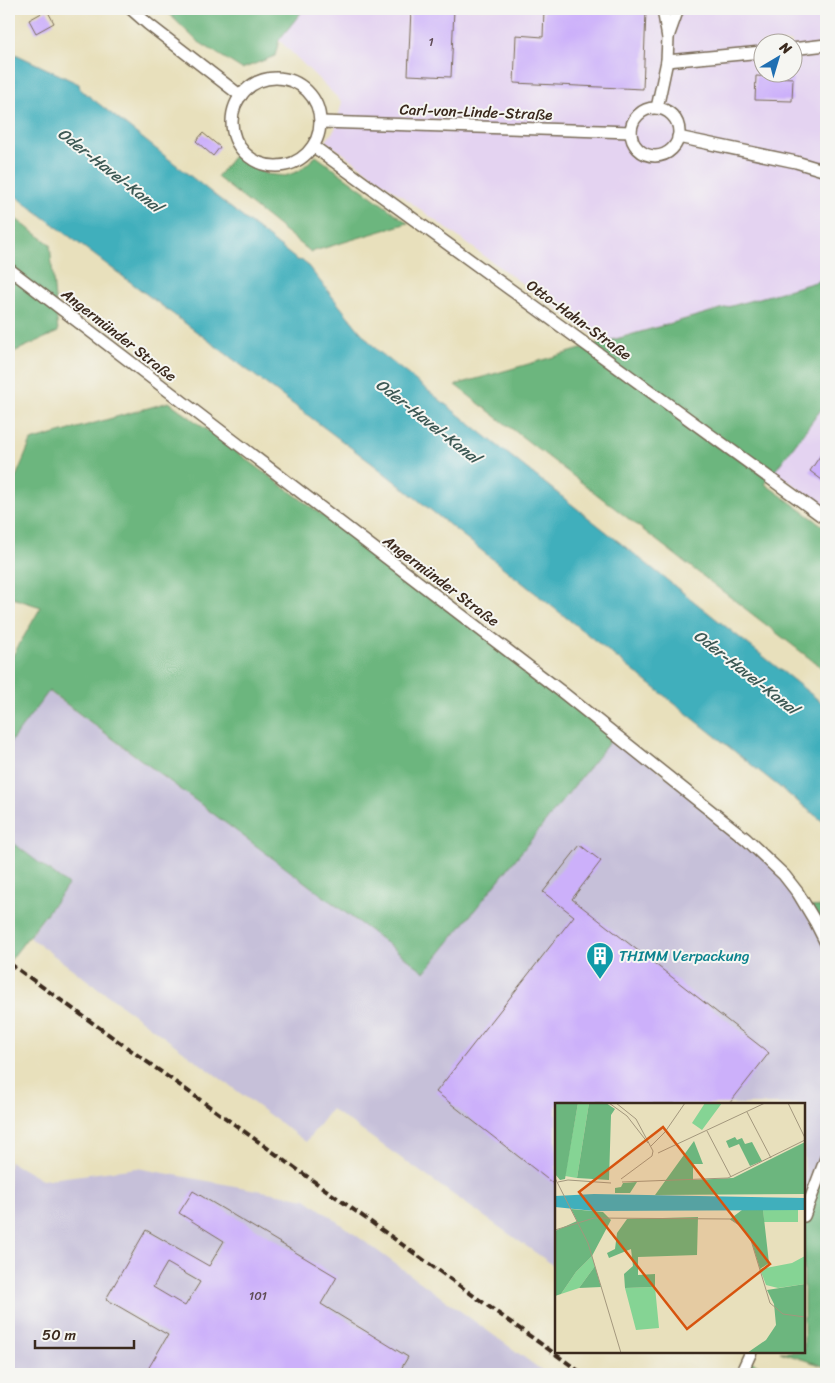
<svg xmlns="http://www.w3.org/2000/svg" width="835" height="1383" font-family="Sriracha,sans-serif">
<rect width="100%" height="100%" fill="#f6f6f2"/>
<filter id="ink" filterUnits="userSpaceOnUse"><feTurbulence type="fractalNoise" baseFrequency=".02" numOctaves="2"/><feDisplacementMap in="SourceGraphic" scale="10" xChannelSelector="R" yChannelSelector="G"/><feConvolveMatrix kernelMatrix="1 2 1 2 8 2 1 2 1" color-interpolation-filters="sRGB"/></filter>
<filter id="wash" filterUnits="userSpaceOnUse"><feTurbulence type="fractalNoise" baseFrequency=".0096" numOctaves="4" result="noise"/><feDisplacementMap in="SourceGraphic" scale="20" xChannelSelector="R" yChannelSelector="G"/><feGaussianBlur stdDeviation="1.12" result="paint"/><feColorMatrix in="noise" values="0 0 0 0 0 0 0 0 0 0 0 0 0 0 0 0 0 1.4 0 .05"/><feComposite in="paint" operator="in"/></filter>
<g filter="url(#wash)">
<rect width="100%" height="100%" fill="#e8e0bc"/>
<g fill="#e4d3f1" fill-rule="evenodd">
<path d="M304 9H826V279L603 342 326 141 335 129 342 102 279 40ZM762 42H792V72H762Z"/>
<polygon points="826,403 826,508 774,471"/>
</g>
<g fill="#c6c0d9">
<polygon points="48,691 425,972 615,735 768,858 826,943 826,1159 804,1216 804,1104 556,1104 556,1267 331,1109 306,1142 29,937 68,885 9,840 9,744"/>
<polygon points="9,1161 42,1180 137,1168 306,1199 547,1374 9,1374"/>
</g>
<polygon fill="#85d494" stroke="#607f59" points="748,1360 764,1368 779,1370 791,1374 744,1374"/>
<g fill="#6cb67e" stroke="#54704e">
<polygon points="164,9 304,9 279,40 275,56 242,69 197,41"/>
<polygon points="237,152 244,163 266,174 285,176 299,171 316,156 408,223 311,252 217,177"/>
<polygon points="9,214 50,244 58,332 9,354"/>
<polygon points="826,279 826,403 765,484 826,528 826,671 455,385"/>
<polygon points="169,402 562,692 615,735 425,972 49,691 9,744 9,662 41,607 9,597 9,491 11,489 31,441"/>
<polygon points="9,840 68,885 9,962"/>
<polygon points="826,906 826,943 807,907"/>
<polygon points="826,1159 826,1367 780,1352 804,1352 804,1216"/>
</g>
<polygon fill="#40afbc" stroke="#3e6c6d" points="9,51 79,84 80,89 297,260 304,261 359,330 377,350 826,706 826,824 374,465 9,191"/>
<g id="blocks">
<g fill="#ccb0fa" fill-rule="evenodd">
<polygon points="411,9 454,9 451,77 408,75"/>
<polygon points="544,9 646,11 643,89 514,83 516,35 543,37"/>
<polygon points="47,10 54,23 36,33 29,20"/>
<polygon points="756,76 793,78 792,101 755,100"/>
<polygon points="203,133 220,147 213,156 196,141"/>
<polygon points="826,447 826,483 810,471"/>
<polygon points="580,845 601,861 572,899 769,1053 729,1104 556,1104 556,1186 436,1092 574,916 543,892"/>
<path d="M193 1191 337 1277 321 1304 408 1357 398 1374H157L148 1369 168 1335 106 1299 146 1230 209 1266 224 1241 179 1213ZM167 1263 200 1282 185 1306 153 1287Z"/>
</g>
</g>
</g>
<g filter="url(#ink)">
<use href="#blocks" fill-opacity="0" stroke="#786a55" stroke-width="1"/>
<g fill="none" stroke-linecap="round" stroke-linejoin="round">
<defs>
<g id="street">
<polyline points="131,9 148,24 241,96"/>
<polyline points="668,37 678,9"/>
<polyline points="792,49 826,45"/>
<polyline points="667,61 762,52"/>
<circle cx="276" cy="122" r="44"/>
<polyline points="657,108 667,61 668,38 663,9"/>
<circle cx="655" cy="132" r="24"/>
<polyline points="321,122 631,132"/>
<polyline points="678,137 796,162 826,171"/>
<polyline points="313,146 826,519"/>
<polyline points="9,269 562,692 746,839 784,875 798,893 816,923 826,943"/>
<polyline points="804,1216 826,1158"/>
<polyline points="741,1374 751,1352"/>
</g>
</defs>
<use href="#street" stroke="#786a55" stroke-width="14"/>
<use href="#street" stroke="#fff" stroke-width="11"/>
<polyline stroke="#3b2a1e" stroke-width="4" stroke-dasharray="8 4" stroke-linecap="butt" points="9,963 583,1374"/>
</g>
</g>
<defs>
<symbol id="building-pin" viewBox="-11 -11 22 30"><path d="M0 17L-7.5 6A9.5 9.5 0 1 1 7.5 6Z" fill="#0f9aa8" stroke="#f6f6f2"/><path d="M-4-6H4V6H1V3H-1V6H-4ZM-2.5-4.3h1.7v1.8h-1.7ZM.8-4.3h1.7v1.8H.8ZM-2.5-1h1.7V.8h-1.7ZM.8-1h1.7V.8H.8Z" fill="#fff"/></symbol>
</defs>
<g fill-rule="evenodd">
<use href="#building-pin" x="584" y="940" width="32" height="43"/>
</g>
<g text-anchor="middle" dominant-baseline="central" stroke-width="4" stroke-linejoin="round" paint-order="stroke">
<g font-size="12" fill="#5f4c55">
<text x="431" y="42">1</text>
<text x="258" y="1296">101</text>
</g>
<g font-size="15" fill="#3b2a1e" stroke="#f6f6f2">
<text transform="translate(476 112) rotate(2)">Carl-von-Linde-Straße</text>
<text transform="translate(579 320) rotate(36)">Otto-Hahn-Straße</text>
<text transform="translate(119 335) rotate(38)">Angermünder Straße</text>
<text transform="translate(441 581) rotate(37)">Angermünder Straße</text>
</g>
<g font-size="15" fill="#0d838f" stroke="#f6f6f2" text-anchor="start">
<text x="619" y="956">THIMM Verpackung</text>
</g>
<g font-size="16" font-style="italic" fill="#3d5955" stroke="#f6f6f2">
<text transform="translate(110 170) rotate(38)">Oder-Havel-Kanal</text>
<text transform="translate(428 421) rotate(38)">Oder-Havel-Kanal</text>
<text transform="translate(746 672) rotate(38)">Oder-Havel-Kanal</text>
</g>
</g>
<g transform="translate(555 1103)">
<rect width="250" height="250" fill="#e8e0bc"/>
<path d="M23 0H34L22 75 10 73ZM150 0H167L147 27 137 20ZM208 107H243V119H209ZM37 153 40 163 24 185 6 191 21 169ZM250 153V181L223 185 211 182 205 166 237 160ZM100 184 104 225 81 227 70 185Z" fill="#85d494"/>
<path d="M0 0H23L10 76 5 77 0 71ZM34 0H51L60 6 56 12 54 77 22 75ZM180 34 182 37 187 35 190 41 197 39 207 58 195 63 184 41 174 45 171 38ZM139 38 148 61H138V77L178 75 250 39V91L100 92ZM82 79 75 90H60V85L66 84 68 80ZM16 106 48 109 56 117 37 153 21 169 6 191 0 193V128L22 118ZM187 107H208L214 160 205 166 196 137 187 124 175 116ZM143 114 142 152 83 154V172L100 171V184L70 185 69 171 78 163 76 146 54 155 52 150 60 146 62 130 72 116ZM40 163 46 184 24 185ZM250 181V250H192L211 237 221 222 219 201 212 187Z" fill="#6cb67e"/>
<path d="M39 91 250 95V107L39 108 0 104V93Z" fill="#40afbc"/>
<path fill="none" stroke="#a3977d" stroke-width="1" d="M54 0 72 13 93 40M61 0 81 16 98 48M233 0 250 35M192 9 216 55M152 28 176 74M96 43 110 29 130 0M103 50 210 0M0 75 33 140 66 250M66 76 97 53 98 48M3 79 13 77 56 80M67 79 173 75 250 37M0 127 39 115 175 116 187 124 195 134 215 200 228 211 250 214"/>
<path fill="#d7540e" fill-opacity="0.15" stroke="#d7540e" stroke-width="2.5" d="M108 24 215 161 132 226 24 89Z"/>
<rect width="250" height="250" fill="none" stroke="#3b2a1e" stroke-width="2.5"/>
</g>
<rect width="835" height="1383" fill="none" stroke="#f6f6f2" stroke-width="30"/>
<g transform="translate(778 58) rotate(38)"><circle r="24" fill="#f6f6f2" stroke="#aba49d"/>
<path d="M0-4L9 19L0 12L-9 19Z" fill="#1f6fb2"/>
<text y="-8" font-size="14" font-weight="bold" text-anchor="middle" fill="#3b2a1e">N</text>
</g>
<path d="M35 1340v8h99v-8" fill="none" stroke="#3b2a1e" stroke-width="2.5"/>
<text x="42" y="1340" font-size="15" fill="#3b2a1e" stroke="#f6f6f2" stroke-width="4" paint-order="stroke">50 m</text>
</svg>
